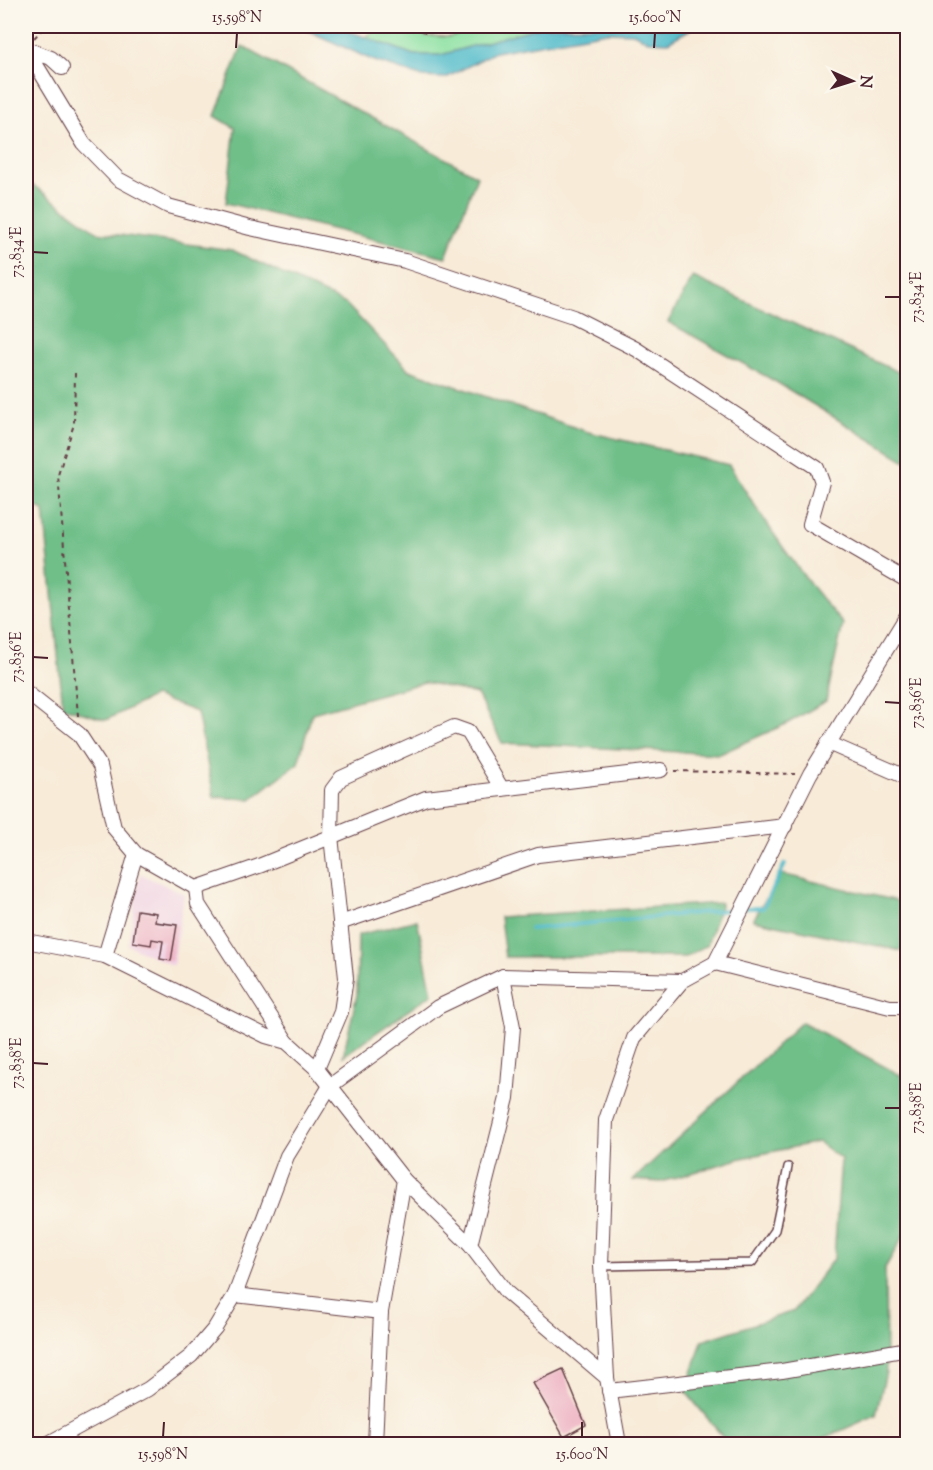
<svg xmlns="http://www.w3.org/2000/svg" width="933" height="1470" font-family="'Sorts Mill Goudy',serif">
<rect width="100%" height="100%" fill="#fbf7ec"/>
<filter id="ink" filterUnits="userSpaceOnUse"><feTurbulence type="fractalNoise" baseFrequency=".0167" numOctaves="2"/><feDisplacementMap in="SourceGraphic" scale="12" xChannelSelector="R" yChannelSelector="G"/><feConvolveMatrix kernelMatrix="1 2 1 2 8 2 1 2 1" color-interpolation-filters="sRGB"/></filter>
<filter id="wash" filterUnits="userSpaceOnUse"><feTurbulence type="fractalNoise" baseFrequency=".008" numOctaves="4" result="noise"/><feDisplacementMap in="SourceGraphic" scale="24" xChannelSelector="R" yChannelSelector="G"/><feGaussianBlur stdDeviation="1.35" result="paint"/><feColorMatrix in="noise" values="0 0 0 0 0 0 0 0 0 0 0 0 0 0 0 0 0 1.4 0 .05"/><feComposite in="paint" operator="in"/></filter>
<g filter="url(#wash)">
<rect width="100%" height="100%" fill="#f8ebd8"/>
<polygon fill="#f0d0e4" points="140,874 184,894 173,966 128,945"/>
<polygon fill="#8be1a3" stroke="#6a8067" stroke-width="1.5" points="390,26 402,26 426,36 450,37 480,26 496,28 543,26 441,55 413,55 365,37 379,28"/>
<g fill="#70bf89" stroke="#5d6f5a" stroke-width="1.5">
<polygon points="242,46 477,176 446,257 226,203 235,128 215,116"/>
<path d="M26 183 34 186 97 232 232 250 346 304 409 370 588 432 729 465C764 521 800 575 843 624L826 701 788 723 720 754 502 743 477 694 425 682 312 713 298 763 251 799 214 797 197 712 154 696 106 720 63 707 44 510 26 503Z"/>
<polygon points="693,277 907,376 907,462 778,383 668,322"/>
<polygon points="781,874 907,903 907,952 753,920"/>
<polygon points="721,903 707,945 685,957 505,957 500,917"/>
<polygon points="417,920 432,994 343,1056 357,995 358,935"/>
<polygon points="802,1022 904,1077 908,1085 907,1230 885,1268 886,1372 876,1415 811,1444 727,1442 686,1392 702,1341 794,1311 834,1258 841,1159 818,1142 742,1158 661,1182 633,1180"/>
</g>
<polygon fill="#50bbcb" stroke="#4d6d7b" stroke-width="1.5" points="298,26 335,26 414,55 441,55 543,26 654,26 661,28 696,26 668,42 649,41 633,33 607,32 495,52 446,78 423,77 372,60"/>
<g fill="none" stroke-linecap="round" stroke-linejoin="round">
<g stroke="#50bbcb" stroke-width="4">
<polyline points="746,908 763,908 785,864"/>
<polyline points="530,929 739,909"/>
</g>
</g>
<g id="blocks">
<g fill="#edb1c3">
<polygon points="137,910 156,913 155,922 177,925 171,961 160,959 163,941 152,939 151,945 133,942"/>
<polygon points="563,1369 586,1425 564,1437 533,1383"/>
</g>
</g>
</g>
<g filter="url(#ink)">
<use href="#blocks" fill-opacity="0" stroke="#643e45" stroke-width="1.5"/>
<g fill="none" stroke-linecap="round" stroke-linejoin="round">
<defs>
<polyline id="service" points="601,1266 752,1263 775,1230 788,1167"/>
<g id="minor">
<polyline points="26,48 84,144 118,179 168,206 250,228 405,261 573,317 636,349 817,468 822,482 810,524 908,581"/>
<polyline points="27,49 51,58 62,68"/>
<polyline points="26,692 79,734 100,766 114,828 136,854 196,888 259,866 426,798 661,770"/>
<polyline points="828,743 908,778"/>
<polyline points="196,888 198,904 287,1042"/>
<polyline points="340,923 538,855 785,826"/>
<polyline points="26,941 105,956 266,1036 287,1042 317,1069 404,1180 470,1245 506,1292 607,1378 619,1444"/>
<polyline points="105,956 136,854"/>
<polyline points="715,963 890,1007 908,1007"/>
<polyline points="317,1069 341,1012 346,978 331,836 332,790 341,778 454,727 468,732 502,789"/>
<polyline points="470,1245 507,1098 513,1027 503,976"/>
<polyline points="235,1295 381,1312"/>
<polyline points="607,1378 601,1266 606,1120 634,1038 682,981 715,963 810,774 908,614"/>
<polyline points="609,1391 782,1371 908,1349"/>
<polyline points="47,1444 148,1389 191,1356 215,1328 235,1295 287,1156 330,1086 438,1007 503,976 682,981"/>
<polyline points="375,1444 381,1312 404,1180"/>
</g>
</defs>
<use href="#service" stroke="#643e45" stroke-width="10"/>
<use href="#minor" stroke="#643e45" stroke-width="16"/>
<g stroke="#643e45" stroke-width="2" stroke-dasharray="4.5 4.5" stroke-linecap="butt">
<polyline points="414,26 427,33 462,26"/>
<polyline points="34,38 46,26"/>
<polyline points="75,373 74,424 58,475 78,716"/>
<polyline points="675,771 795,774"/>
</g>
<use href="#service" stroke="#fff" stroke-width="7"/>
<use href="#minor" stroke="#fff" stroke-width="14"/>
</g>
</g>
<path fill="none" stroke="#4a1f2b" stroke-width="2" d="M236 48 237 33M654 48 655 33M33 252 48 253M885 297H900M33 657 48 658M885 702 900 703M33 1063 48 1064M885 1108H900M163 1437 164 1422M582 1437V1422"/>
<rect width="933" height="1470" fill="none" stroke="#fbf7ec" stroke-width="66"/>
<g transform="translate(852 81) rotate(93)" stroke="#fbf7ec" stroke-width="4.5" paint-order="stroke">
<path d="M0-4.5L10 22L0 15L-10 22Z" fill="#4a1f2b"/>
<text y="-9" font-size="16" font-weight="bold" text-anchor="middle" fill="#4a1f2b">N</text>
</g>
<rect x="33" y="33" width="867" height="1404" fill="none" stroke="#4a1f2b" stroke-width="2"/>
<g font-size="15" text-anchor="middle" fill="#4a1f2b">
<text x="237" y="22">15.598°N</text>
<text x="655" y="22">15.600°N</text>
<text transform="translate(16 252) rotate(-90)" y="5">73.834°E</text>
<text transform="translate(916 297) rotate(-90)" y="5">73.834°E</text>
<text transform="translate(16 657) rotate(-90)" y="5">73.836°E</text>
<text transform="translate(916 703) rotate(-90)" y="5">73.836°E</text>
<text transform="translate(16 1063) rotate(-90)" y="5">73.838°E</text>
<text transform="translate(916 1108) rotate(-90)" y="5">73.838°E</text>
<text x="163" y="1459">15.598°N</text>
<text x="582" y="1459">15.600°N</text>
</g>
</svg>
